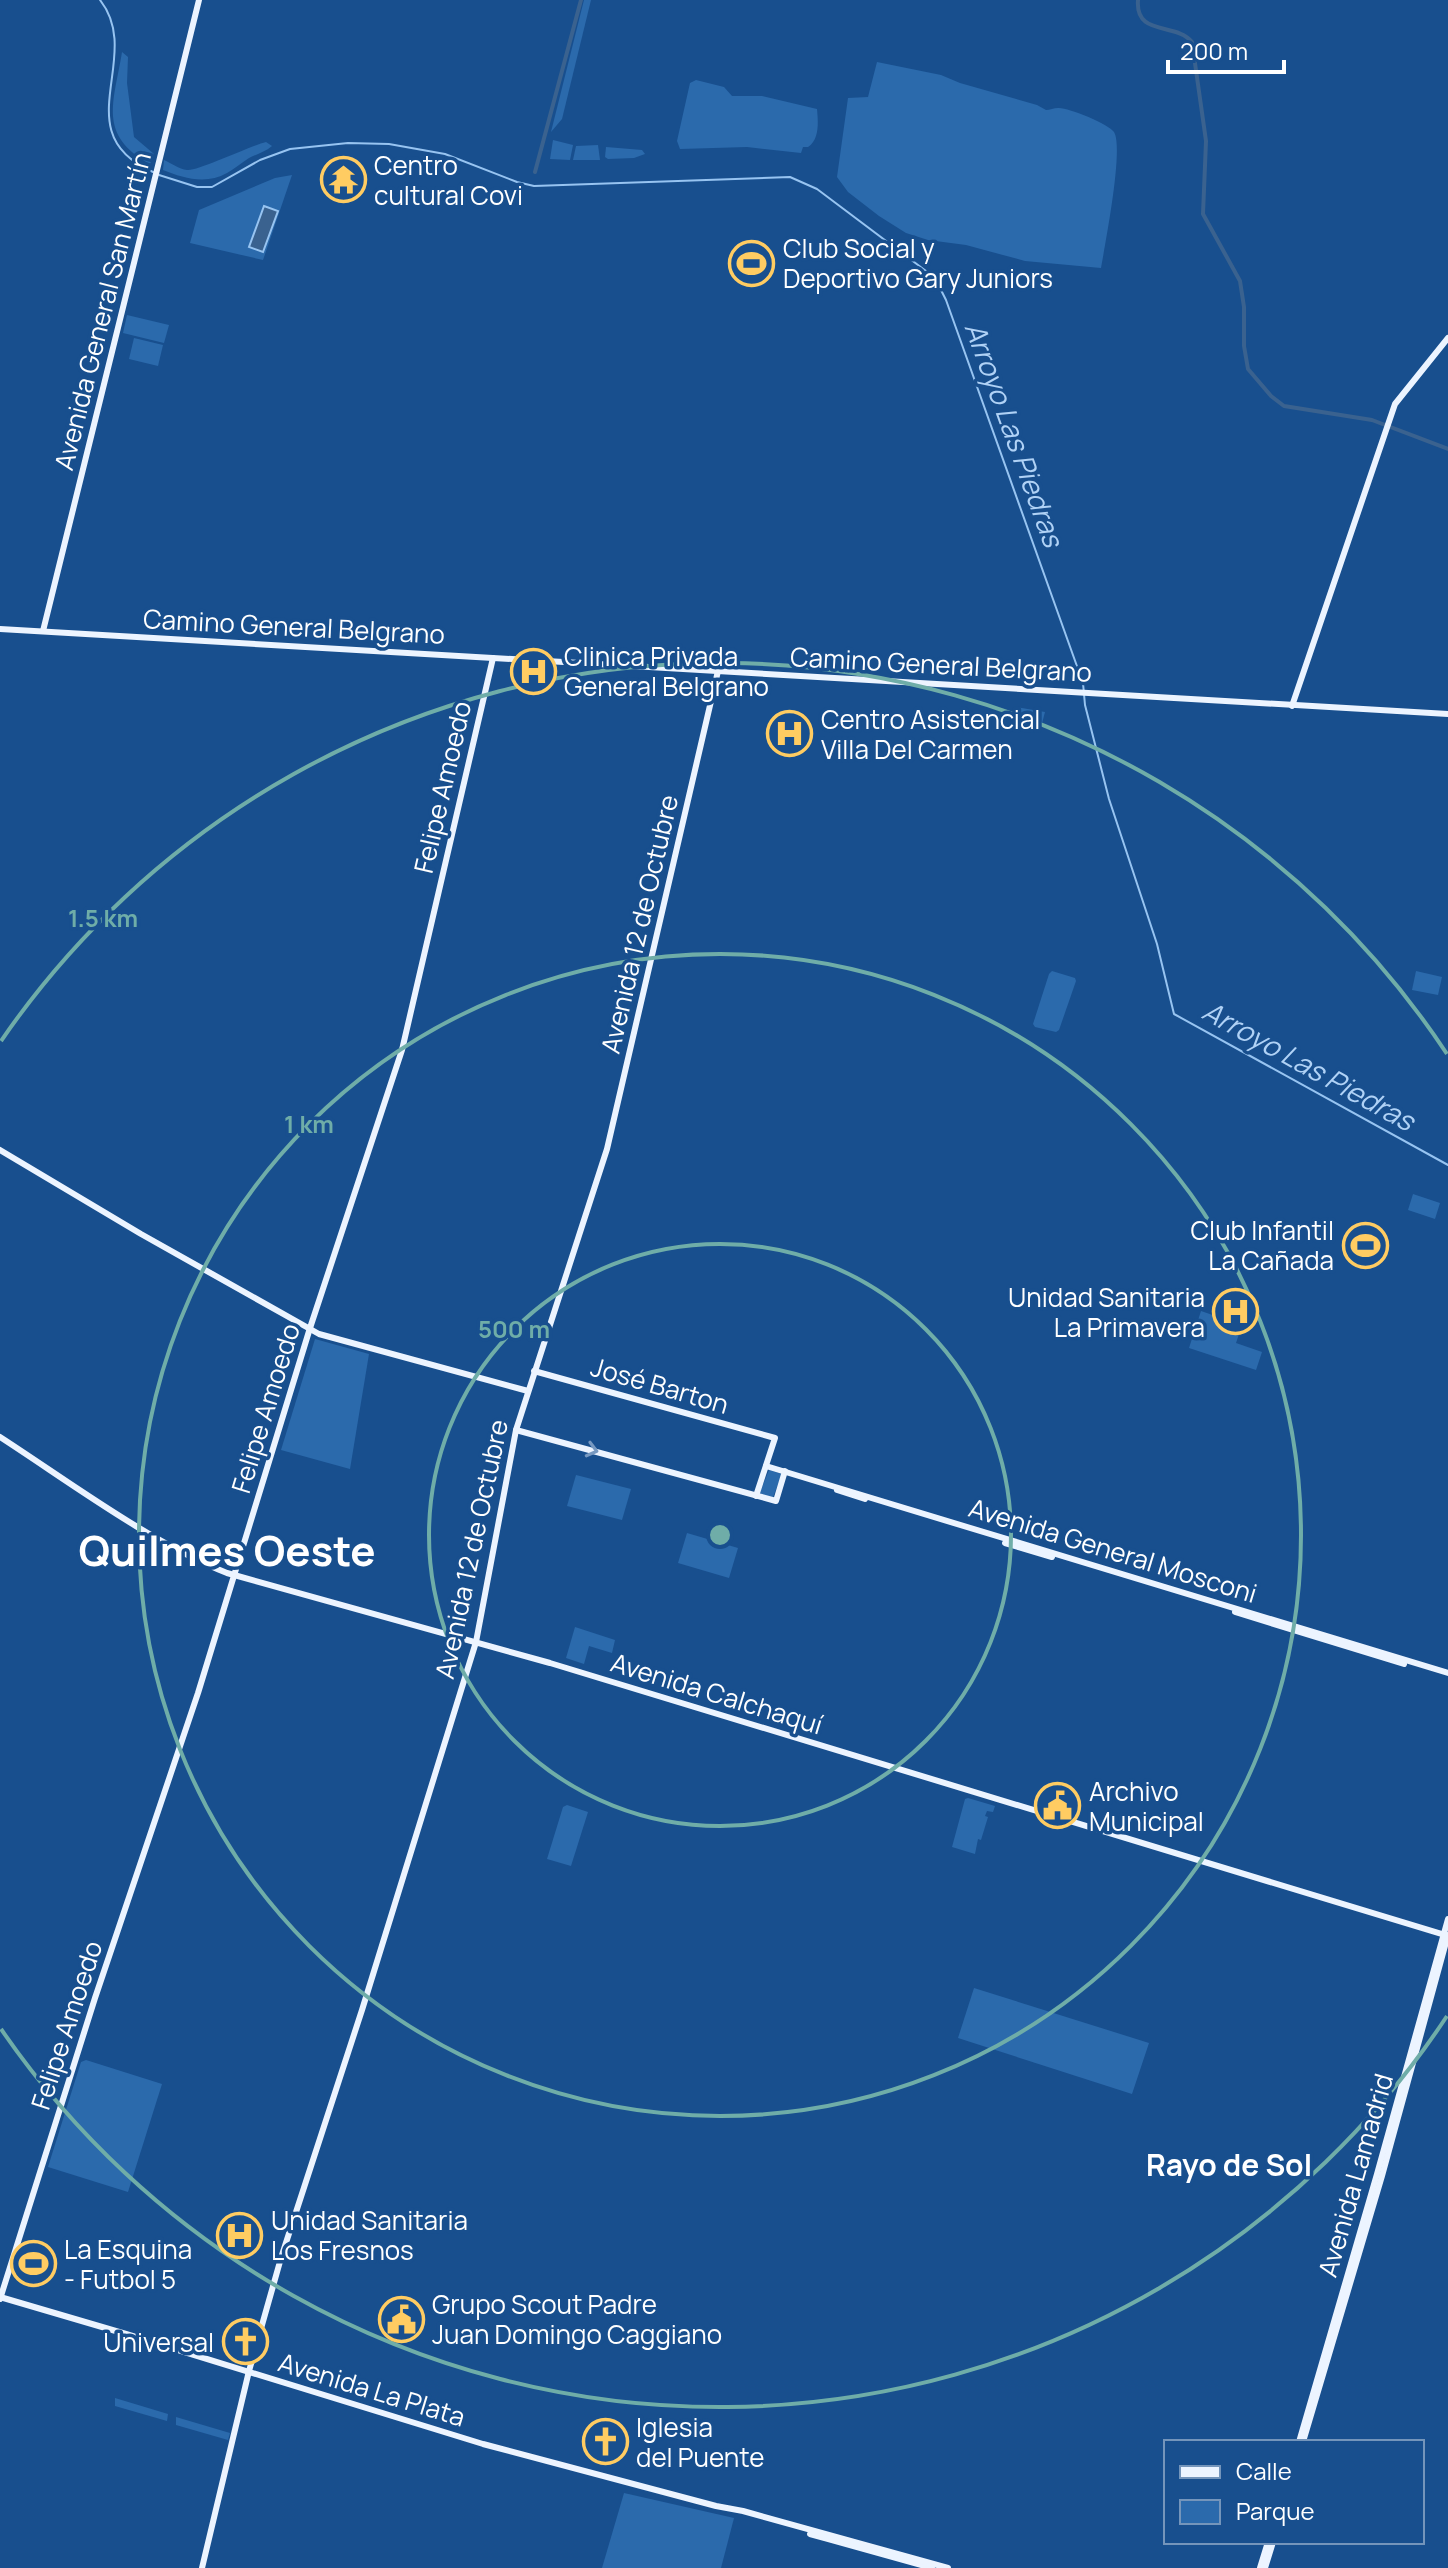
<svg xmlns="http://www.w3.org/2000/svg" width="1448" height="2568" font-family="Manrope,sans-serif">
<rect width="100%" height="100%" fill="#184f8e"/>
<g fill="#2b6aac">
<polygon points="584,0 591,0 562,119 551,132"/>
<path d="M122 52 128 57 127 83 134 137 154 154 150 164C97 135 114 102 122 52Z"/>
<path d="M877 62 941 75 960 83 1037 105 1046 110C1050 110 1054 108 1058 108 1067 107 1109 124 1114 132 1124 148 1105 245 1101 268L1025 261 966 245 928 240 906 233 879 216 848 192 837 177 848 98 868 97Z"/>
<path d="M696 80 724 87 732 96H762L817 109C818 121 820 139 808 147H803L801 153 747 147 680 149 677 141 690 83Z"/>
<polygon points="553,140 573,145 570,160 550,159"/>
<path d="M266 142 272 146C265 152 257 154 249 158 241 163 234 169 227 173 206 185 183 178 163 170L164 160C171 163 179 169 187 170 196 172 250 146 266 142Z"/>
<polygon points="598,145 600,160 573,160 576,146"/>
<polygon points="606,147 642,150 645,154 634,158 608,159 605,157"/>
<polygon points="292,175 263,260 190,243 199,210 275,178"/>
<polygon points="742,245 766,245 763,282 739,281"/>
<polygon points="127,315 169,325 164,343 123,333"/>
<polygon points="134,338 163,345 158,366 129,359"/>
<polygon points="1016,707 1045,712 1040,731 1012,724"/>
<polygon points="1052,971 1075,978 1076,981 1059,1030 1056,1032 1035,1027 1033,1024 1049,974"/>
<polygon points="1416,971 1442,977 1438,995 1412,990"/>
<polygon points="1413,1194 1440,1203 1435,1219 1408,1210"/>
<polygon points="1355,1233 1380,1241 1375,1257 1350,1249"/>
<polygon points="1201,1311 1242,1325 1236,1343 1262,1352 1256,1370 1189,1348"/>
<polygon points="315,1339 369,1354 350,1469 281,1450"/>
<polygon points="769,1470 782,1474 773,1497 761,1495 760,1492"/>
<polygon points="576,1475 631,1489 622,1520 567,1506"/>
<polygon points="687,1533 738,1548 729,1578 678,1563"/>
<polygon points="575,1627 615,1640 612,1653 589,1646 584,1664 566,1658"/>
<polygon points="968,1798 995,1806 993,1812 987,1811 985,1816 988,1817 981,1840 978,1839 975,1854 952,1847 965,1799"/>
<polygon points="567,1805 588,1812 571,1866 547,1859 563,1807"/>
<polygon points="974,1988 1149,2043 1132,2094 958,2038"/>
<polygon points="86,2060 162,2084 128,2192 48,2167 81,2062"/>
<polygon points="36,2247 50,2252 43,2274 19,2267 24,2253 28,2254 30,2248 35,2249"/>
<polygon points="115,2398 168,2414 167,2421 115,2406"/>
<polygon points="176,2417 230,2433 228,2440 176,2425"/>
<polygon points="624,2493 734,2518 721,2568 602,2568"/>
</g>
<polygon fill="#3a628f" stroke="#97c4f1" stroke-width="2" points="264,206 278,211 263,252 249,247"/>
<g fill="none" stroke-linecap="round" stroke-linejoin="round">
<g stroke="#97c4f1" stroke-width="2">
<path d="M100 0C145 57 64 133 153 172"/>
<polyline points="159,175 197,187 212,187 260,160 290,149 348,143 389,144 445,154 517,182 534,186 790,177 817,189 926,271 937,282 946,300 1083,683 1085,705 1109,799 1157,944 1174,1014 1448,1165"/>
</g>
<g stroke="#3a628f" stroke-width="4">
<path d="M1138 0C1135 37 1176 22 1192 42L1206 141 1203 214 1240 281 1244 307V346L1248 369 1271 396 1284 406 1372 420 1448 449"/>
<polyline points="535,172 581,0"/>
</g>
<g stroke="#ecf4ff" stroke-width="6">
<polyline points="0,629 1448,714"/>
<polyline points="43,631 199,0"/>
<polyline points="1292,706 1395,404 1448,338"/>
<polyline points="0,1150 141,1234 319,1334 528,1391"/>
<polyline points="534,1371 775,1438 756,1496"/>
<polyline points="516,1430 776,1501 785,1471"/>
<path d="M0 1437C71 1483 148 1541 227 1573L550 1663 1448 1936"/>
<polyline points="766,1466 1448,1673"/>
<polyline points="837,1490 865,1499"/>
<polyline points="1005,1543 1052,1557"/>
<polyline points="1235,1612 1404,1664"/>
<polyline points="0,2297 126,2334 483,2444 716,2506 743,2511 948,2568"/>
<polyline points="0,2299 95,1998 198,1693 310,1328 402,1050 493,658"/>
<polyline points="1299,2442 1377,2174 1448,1919"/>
<polyline points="1303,2442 1382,2176 1448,1935"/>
<polyline points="810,2534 932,2568"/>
<polyline points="202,2568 249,2371 281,2258 362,2010 476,1642 516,1430 607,1149 718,671"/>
<polyline points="1260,2568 1268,2542"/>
<polyline points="1265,2568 1273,2542"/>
</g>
</g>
<defs><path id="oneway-chevron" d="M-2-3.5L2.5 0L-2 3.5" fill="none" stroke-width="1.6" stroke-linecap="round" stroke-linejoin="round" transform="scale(2)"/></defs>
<use stroke="#7799c1" href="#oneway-chevron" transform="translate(592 1450) rotate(15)"/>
<g fill="none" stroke="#6fada8" stroke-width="4">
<circle cx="720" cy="1535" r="291"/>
<circle cx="720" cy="1535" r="581"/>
<path d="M1447 2016A872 872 0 0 1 1 2029M1 1041A872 872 0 0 1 1447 1054"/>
</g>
<defs>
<symbol id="temple-ring" viewBox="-11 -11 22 22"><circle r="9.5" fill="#184f8e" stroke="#ffcc62" stroke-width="1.5"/><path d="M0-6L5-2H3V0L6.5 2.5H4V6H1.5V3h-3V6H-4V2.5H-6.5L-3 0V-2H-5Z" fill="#ffcc62"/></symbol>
<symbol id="stadium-ring" viewBox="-11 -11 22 22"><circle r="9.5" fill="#184f8e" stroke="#ffcc62" stroke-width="1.5"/><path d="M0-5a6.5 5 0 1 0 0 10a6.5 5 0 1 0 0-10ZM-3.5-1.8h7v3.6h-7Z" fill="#ffcc62"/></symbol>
<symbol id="hospital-ring" viewBox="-11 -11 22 22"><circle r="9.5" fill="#184f8e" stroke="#ffcc62" stroke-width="1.5"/><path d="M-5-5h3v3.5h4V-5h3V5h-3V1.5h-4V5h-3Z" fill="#ffcc62"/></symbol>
<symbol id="civic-ring" viewBox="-11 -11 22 22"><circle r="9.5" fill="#184f8e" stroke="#ffcc62" stroke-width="1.5"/><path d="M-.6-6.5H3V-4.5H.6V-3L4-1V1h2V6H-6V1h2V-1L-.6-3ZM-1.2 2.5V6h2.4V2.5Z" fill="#ffcc62"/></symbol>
<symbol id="church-ring" viewBox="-11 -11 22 22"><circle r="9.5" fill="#184f8e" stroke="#ffcc62" stroke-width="1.5"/><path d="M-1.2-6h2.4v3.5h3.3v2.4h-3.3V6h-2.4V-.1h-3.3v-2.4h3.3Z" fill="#ffcc62"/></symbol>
</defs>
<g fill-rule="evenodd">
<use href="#temple-ring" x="318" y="154" width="51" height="51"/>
<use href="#stadium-ring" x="726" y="238" width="51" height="51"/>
<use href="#hospital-ring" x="508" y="646" width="51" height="51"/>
<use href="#hospital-ring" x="764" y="708" width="51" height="51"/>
<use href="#stadium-ring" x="1340" y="1220" width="51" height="51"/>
<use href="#hospital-ring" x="1210" y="1286" width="51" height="51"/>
<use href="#civic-ring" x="1032" y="1780" width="51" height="51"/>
<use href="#hospital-ring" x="214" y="2210" width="51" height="51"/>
<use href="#stadium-ring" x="8" y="2238" width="51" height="51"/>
<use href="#civic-ring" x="376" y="2294" width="51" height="51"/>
<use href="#church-ring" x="220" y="2316" width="51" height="51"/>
<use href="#church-ring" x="580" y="2416" width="51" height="51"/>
</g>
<g text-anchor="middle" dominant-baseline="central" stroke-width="7" stroke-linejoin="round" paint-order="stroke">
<g font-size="26" fill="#fff" stroke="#184f8e" text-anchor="start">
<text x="374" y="165">Centro<tspan x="374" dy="30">cultural Covi</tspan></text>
<text x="783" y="248">Club Social y<tspan x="783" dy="30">Deportivo Gary Juniors</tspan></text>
<text x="564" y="656">Clinica Privada<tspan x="564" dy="30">General Belgrano</tspan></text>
<text x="821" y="719">Centro Asistencial<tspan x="821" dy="30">Villa Del Carmen</tspan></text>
<text x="1334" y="1230" text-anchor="end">Club Infantil<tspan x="1334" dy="30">La Cañada</tspan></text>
<text x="1205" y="1297" text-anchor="end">Unidad Sanitaria<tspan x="1205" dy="30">La Primavera</tspan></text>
<text x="1089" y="1791">Archivo<tspan x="1089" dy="30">Municipal</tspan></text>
<text x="271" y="2220">Unidad Sanitaria<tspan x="271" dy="30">Los Fresnos</tspan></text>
<text x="64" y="2249">La Esquina<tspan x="64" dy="30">- Futbol 5</tspan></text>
<text x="432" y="2304">Grupo Scout Padre<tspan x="432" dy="30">Juan Domingo Caggiano</tspan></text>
<text x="214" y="2342" text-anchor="end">Universal</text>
<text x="636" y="2427">Iglesia<tspan x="636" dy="30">del Puente</tspan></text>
</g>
<g font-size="26" fill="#fff" stroke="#184f8e">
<text transform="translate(102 311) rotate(-76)">Avenida General San Martín</text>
<text transform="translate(294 626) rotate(3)">Camino General Belgrano</text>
<text transform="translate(941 664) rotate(3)">Camino General Belgrano</text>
<text transform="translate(442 787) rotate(-77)">Felipe Amoedo</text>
<text transform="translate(639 924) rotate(-77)">Avenida 12 de Octubre</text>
<text transform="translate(660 1385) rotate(16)">José Barton</text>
<text transform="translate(265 1408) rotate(-73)">Felipe Amoedo</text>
<text transform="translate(471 1549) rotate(-78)">Avenida 12 de Octubre</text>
<text transform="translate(1113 1550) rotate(17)">Avenida General Mosconi</text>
<text transform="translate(717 1693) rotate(17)">Avenida Calchaquí</text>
<text transform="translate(66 2025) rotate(-72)">Felipe Amoedo</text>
<text transform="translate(1355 2175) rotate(-74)">Avenida Lamadrid</text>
<text transform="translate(372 2389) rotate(17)">Avenida La Plata</text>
</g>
<g font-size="28" font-style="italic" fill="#b0d2f6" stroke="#184f8e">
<text transform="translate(1015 434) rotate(70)">Arroyo Las Piedras</text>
<text transform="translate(1309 1065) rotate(29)">Arroyo Las Piedras</text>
</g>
<g font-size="30" font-weight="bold" fill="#fff" stroke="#184f8e">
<text x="1229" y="2164">Rayo de Sol</text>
</g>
<g font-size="42" font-weight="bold" fill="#fff" stroke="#184f8e">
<text x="227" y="1550">Quilmes Oeste</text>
</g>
</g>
<circle cx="720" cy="1535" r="12" fill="#6fada8" stroke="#184f8e" stroke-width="4"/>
<g font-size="24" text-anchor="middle" font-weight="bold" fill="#6fada8" stroke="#184f8e" stroke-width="7" stroke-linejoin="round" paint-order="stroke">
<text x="103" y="927">1.5 km</text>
<text x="309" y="1133">1 km</text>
<text x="514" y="1338">500 m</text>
</g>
<rect x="1164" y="2440" width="260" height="104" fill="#184f8e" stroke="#7495bb" stroke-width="2"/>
<rect x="1180" y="2466" width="40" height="12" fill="#ecf4ff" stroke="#7495bb" stroke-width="2"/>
<text x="1236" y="2480" font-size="24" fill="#ffffff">Calle</text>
<rect x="1180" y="2500" width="40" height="24" fill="#2b6aac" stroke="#7495bb" stroke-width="2"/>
<text x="1236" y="2520" font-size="24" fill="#ffffff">Parque</text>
<path d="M1168 60v12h116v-12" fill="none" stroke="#ffffff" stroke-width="4"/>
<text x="1180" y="60" font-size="24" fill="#ffffff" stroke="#184f8e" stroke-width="6" paint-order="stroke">200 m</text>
</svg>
